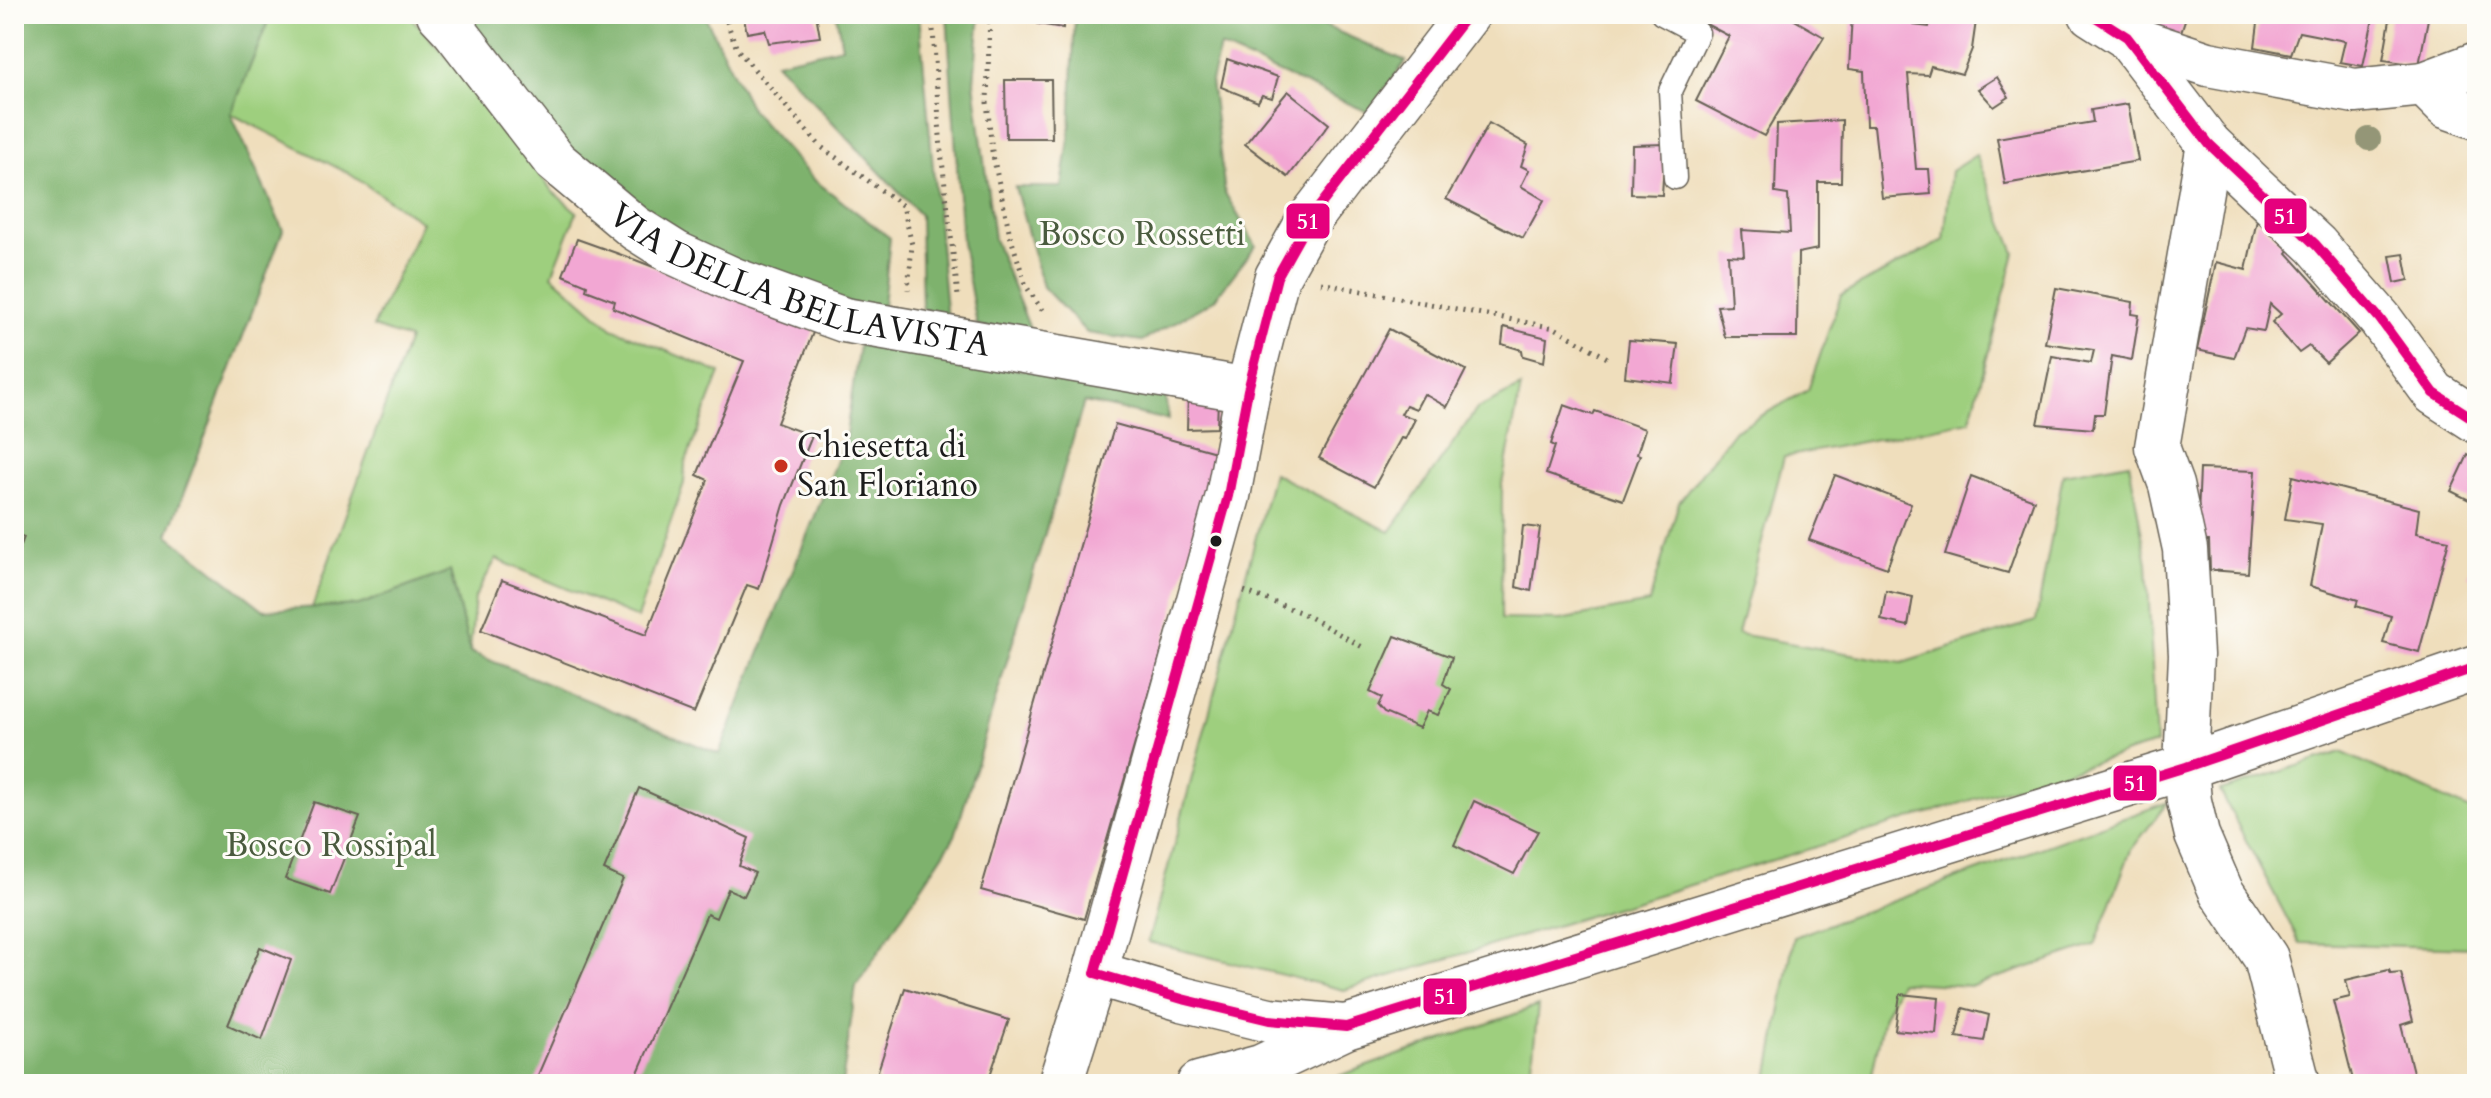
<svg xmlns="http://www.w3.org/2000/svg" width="2491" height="1098" font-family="Cardo,serif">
<rect width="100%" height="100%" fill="#fdfcf7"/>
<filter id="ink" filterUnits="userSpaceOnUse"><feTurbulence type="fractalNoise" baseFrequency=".0125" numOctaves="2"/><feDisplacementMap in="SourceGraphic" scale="16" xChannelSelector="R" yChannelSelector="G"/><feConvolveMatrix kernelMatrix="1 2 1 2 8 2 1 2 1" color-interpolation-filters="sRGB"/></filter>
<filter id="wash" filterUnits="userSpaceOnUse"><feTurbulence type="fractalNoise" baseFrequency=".006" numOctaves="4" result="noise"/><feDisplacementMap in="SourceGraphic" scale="32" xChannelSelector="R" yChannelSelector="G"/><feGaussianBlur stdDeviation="1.8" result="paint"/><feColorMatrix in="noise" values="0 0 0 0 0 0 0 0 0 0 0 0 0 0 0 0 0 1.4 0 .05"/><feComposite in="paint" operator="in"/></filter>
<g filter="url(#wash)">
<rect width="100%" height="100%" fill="#efdebc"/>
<g fill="#9ecf7e" stroke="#5d764d" stroke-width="2">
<polygon points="271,14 408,14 478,92 553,192 577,212 552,275 612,328 720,373 685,464 684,483 637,618 496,559 475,597 470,652 450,571 359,605 312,608 409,339 373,327 422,222 348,173 231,114"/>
<polygon points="1976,155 2015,253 1970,421 1784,457 1738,634 1902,663 2036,621 2063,474 2129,462 2147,563 2156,744 1344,990 1148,942 1273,473 1390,532 1477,409 1521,387 1502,484 1501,619 1561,620 1649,603 1679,502 1735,430 1808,390 1841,295 1944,240 1951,171"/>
<polygon points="2341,752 2477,813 2477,948 2300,943 2220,791"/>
<polygon points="2168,802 2131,850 2095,945 1973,986 1900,982 1884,1016 1870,1084 1767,1084 1794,937"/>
<polygon points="1538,1006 1530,1084 1316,1084"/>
</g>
<g fill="#7eb26d" stroke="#4d6744" stroke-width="2">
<polygon points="14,14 271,14 231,114 283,230 168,535 264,610 359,605 450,571 470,652 719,754 845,441 859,345 1165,392 1168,420 1084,402 955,836 856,986 842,1084 14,1084"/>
<polygon points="459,14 704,14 752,111 813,179 890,238 882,315 690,243 579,173"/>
<polygon points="836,14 919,14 947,321 922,308 920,215 776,62 842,47"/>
<polygon points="947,14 980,14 974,82 994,239 1034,339 977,325 962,243"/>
<polygon points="1075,14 1297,14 1406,61 1368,112 1220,47 1211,81 1225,193 1256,246 1214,300 1142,341 1087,333 1043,287 1015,187 1062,187 1070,132"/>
</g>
<g id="blocks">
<g fill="#f2a7d3">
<polygon points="743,14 816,14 820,37 769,43 765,30 747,33"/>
<polygon points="1038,14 1064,14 1063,28 1038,24"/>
<polygon points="1687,14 1784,14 1824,37 1764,136 1696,101 1729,36"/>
<polygon points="1852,14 1914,14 1914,25 1929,27 1932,14 1977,14 1972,49 1962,74 1931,66 1928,75 1908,74 1916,169 1929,169 1931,194 1882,198 1874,126 1866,126 1864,71 1849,69"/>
<polygon points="2119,14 2187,14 2179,38"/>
<polygon points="2236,14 2374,14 2363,66 2340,62 2345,41 2299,32 2291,54 2255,47 2258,23"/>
<polygon points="2391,14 2429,14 2419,65 2383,60"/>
<polygon points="1227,59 1278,77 1272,98 1262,95 1258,102 1221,87"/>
<polygon points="1997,77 2009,97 1994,107 1978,89"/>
<polygon points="1005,80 1051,80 1052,138 1006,138"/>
<polygon points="1288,91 1329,124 1288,177 1245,144"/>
<polygon points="2128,104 2138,161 2005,184 1997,138 2093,122 2091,110"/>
<polygon points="1842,120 1841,182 1818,182 1818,249 1798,253 1797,337 1725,337 1717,306 1731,305 1728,255 1744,256 1742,230 1790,233 1788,195 1775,193 1777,124"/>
<polygon points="1489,123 1528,145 1521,166 1529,170 1521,186 1544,200 1523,238 1446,199"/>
<polygon points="1665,144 1662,195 1631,194 1632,145"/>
<polygon points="2257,220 2289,250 2287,253 2359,333 2326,363 2309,346 2299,353 2272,322 2281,314 2270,304 2264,331 2245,328 2234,358 2197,350 2216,262 2246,270"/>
<polygon points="577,239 633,259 814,330 777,423 812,436 784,505 759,589 747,585 694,713 481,630 502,580 646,635 708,480 697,475 744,361 613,308 615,301 586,290 587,285 563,275"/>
<polygon points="2404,254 2409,280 2395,283 2390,256"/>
<polygon points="2056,288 2133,302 2132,314 2139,315 2132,360 2112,356 2104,414 2095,414 2093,429 2038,424 2052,356 2091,363 2094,350 2045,343"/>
<polygon points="1504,327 1547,338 1544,362 1523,356 1522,350 1502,344"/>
<polygon points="1389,329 1466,370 1447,407 1424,394 1416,409 1406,405 1401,414 1415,419 1405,439 1401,438 1374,487 1319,458"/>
<polygon points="1629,340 1678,344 1673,383 1625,377"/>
<polygon points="1188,395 1218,398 1217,428 1187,429"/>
<polygon points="1564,405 1593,415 1595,411 1645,429 1637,454 1640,455 1623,500 1546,474 1555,446 1551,444"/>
<polygon points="1115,424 1219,453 1084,919 981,890"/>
<polygon points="2468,455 2477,460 2477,504 2451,491"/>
<polygon points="2200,469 2255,471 2248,573 2210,570 2209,541 2197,541"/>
<polygon points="1835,475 1911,504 1887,568 1809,540"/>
<polygon points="1971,476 2034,500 2008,573 1945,555"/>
<polygon points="2293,476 2419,509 2416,533 2449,540 2419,652 2383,643 2391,616 2356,606 2358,600 2310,586 2322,524 2285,519"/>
<polygon points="1523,526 1540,528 1531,591 1516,587"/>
<polygon points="14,533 24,537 14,564"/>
<polygon points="2477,558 2477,579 2468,576"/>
<polygon points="1886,591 1913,597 1908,626 1881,620"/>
<polygon points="1395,636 1452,657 1443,684 1451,689 1438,715 1427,711 1419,728 1384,713 1378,706 1382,698 1370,692"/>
<polygon points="639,788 749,838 739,866 755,873 744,896 728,889 716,918 707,914 633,1084 534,1084 623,879 604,870"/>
<polygon points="1474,801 1538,831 1514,874 1454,845"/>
<polygon points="314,802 360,817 330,894 285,879"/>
<polygon points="260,947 291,960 262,1040 228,1025"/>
<polygon points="2389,970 2391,974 2401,973 2413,1021 2401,1025 2415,1080 2399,1084 2363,1084 2362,1079 2353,1080 2333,1001 2350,997 2346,980"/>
<polygon points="905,988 1009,1020 987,1084 878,1084 880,1075 877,1074"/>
<polygon points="1900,994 1939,998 1936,1034 1895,1030"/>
<polygon points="1963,1008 1989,1015 1984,1041 1956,1037"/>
</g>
</g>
</g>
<g filter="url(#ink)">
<use href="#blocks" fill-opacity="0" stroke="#666054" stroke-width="2"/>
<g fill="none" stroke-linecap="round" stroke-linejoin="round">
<defs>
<polyline id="service" points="1662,14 1698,33 1670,91 1675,178"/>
<g id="minor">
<polyline points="2127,37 2208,64 2355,91 2424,84 2477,64"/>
<polyline points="2424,84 2446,106 2477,117"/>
<polyline points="2209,144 2157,447 2171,485 2185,549 2191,655 2186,767 2189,801 2197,835 2221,891 2266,958 2298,1084"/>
<polyline points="1095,973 1182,999 1269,1020 1344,1027"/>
<polyline points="1060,1084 1095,973 1228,496 1248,390"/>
<polyline points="1199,1084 1261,1067 1346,1027 2186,767 2477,667"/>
</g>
<g id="tertiary">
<path id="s1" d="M439 14 454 30 555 161 635 228 675 253 734 280 844 320 1248 390 1277 277 1309 220 1468 14"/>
<polyline points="2091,14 2127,37 2209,144 2316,245 2380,319 2434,393 2477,421"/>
</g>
</defs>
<use href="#service" stroke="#666054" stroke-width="25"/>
<use href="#minor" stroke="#666054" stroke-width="47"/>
<use href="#tertiary" stroke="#666054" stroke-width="47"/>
<g stroke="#666054" stroke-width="5" stroke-dasharray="2 6" stroke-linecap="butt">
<polyline points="724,14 737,49 820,146 903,206 912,245 908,290"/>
<polyline points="932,14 941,151 958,296"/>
<polyline points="990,14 987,102 992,151 1010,235 1026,286 1042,310"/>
<polyline points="1321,283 1555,328 1609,359"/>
<polyline points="1244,591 1302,613 1366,649"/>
</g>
<use href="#service" stroke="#fff" stroke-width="22"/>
<use href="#minor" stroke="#fff" stroke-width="44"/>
<use href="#tertiary" stroke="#fff" stroke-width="44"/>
<defs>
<g id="bus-1">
<polyline points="2091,14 2127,37 2209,144 2316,245 2380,319 2434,393 2477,421"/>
<polyline points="1095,973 1182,999 1269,1020 1346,1027 2186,767 2477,667"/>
<polyline points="1095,973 1228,496 1248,390 1277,277 1309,220 1468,14"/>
</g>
</defs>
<use href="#bus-1" stroke="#fdfcf7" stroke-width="16"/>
<use href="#bus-1" stroke="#e5007d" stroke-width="10"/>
</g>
<circle fill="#949677" cx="2369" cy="139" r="12"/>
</g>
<circle fill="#c8321e" stroke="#fdfcf7" stroke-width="3" cx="781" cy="466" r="8"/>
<circle fill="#1c1c1c" stroke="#fdfcf7" stroke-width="3" cx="1216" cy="541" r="7"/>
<g text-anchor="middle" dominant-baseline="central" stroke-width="6" stroke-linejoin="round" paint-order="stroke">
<g font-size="34" fill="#4a5b3e" stroke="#fdfcf7">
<text x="1142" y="234">Bosco Rossetti</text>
<text x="331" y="845">Bosco Rossipal</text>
</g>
<g font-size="34" fill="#1c1c1c" stroke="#fdfcf7">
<text stroke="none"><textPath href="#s1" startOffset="466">VIA DELLA BELLAVISTA</textPath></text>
</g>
<g font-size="34" fill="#1c1c1c" stroke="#fdfcf7" text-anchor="start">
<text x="797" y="446">Chiesetta di<tspan x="797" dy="39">San Floriano</tspan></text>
</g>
</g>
<g stroke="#fdfcf7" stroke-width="3">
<rect x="2263" y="197" width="45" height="38" rx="8" fill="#e5007d"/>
<rect x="1285" y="202" width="46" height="38" rx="8" fill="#e5007d"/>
<rect x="2112" y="764" width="46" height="38" rx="8" fill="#e5007d"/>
<rect x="1422" y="977" width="46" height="39" rx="8" fill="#e5007d"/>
</g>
<g font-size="22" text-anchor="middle" font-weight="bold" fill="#fff">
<text x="2285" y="224">51</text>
<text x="1308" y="229">51</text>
<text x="2135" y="791">51</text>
<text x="1445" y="1004">51</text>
</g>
<rect width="2491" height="1098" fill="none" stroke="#fdfcf7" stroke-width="48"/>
</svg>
